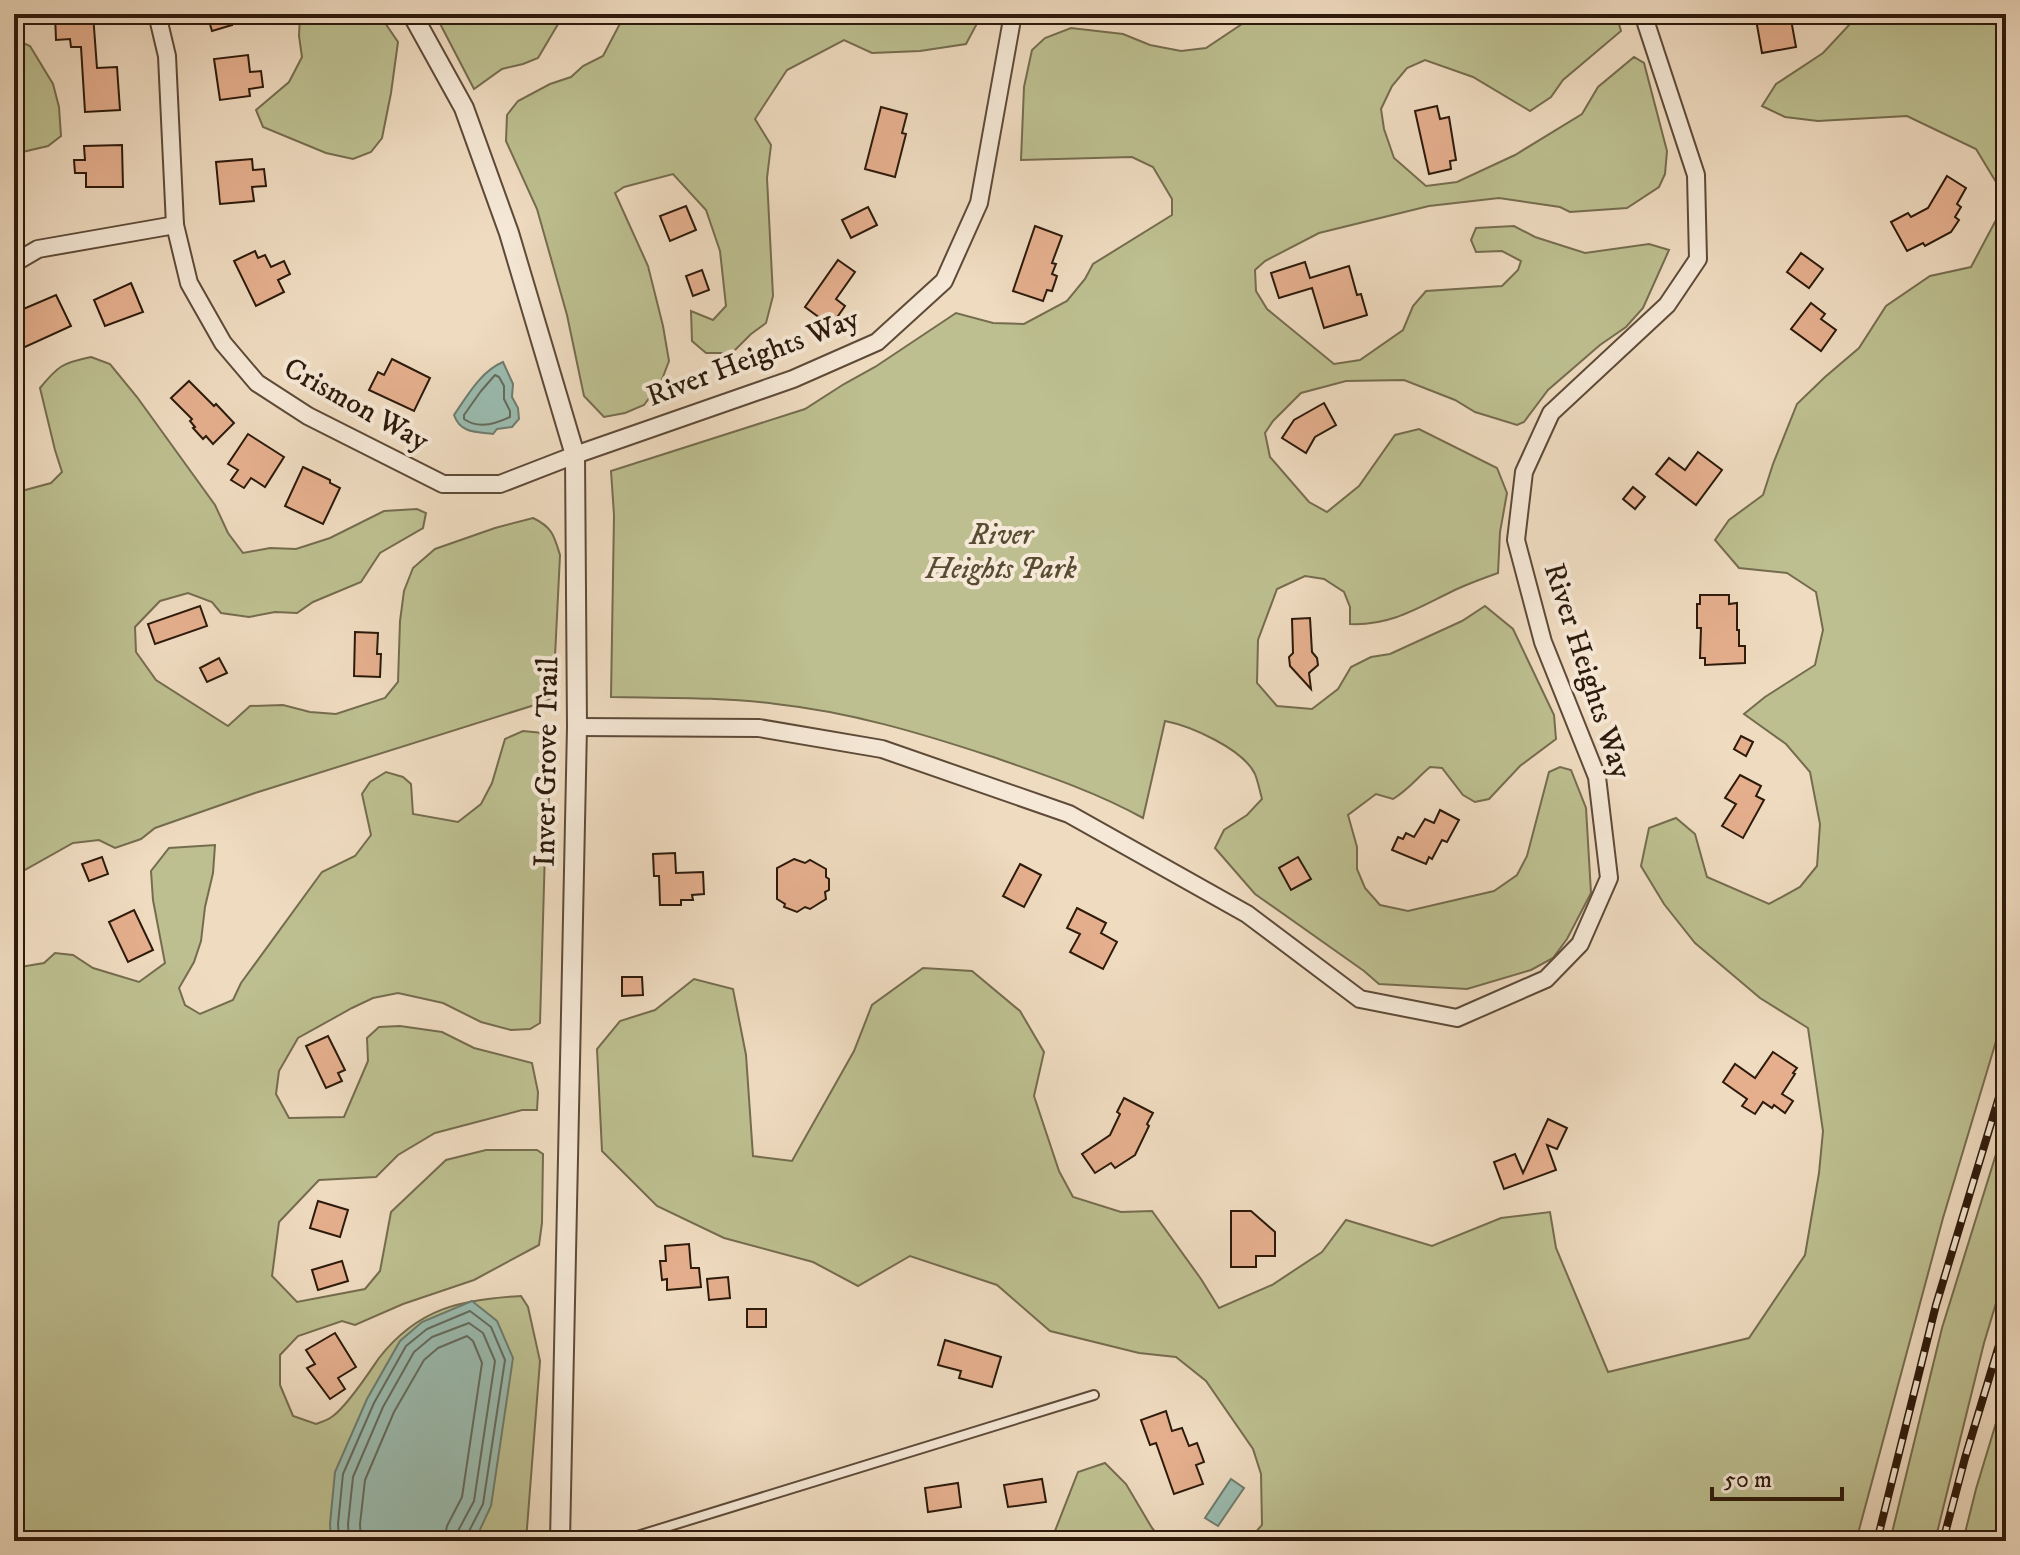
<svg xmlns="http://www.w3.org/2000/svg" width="2020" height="1555" font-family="'IM FELL DW Pica',serif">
<rect width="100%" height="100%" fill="#efdbc0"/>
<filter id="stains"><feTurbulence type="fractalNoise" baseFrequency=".0025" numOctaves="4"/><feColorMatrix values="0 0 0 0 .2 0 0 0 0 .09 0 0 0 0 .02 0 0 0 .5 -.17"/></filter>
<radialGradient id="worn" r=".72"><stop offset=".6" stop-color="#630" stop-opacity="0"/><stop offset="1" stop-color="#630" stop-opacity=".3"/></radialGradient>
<g fill="#bdbf90" stroke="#756c4e" stroke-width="2">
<polygon points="300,14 379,14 398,42 391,93 382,138 371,152 353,159 326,153 263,127 256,110 289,82 302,57 299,36"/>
<polygon points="435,14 564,14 538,58 523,64 502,69 474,89"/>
<polygon points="625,14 982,14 966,44 920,51 872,53 844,40 787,70 755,119 771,145 767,178 773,296 766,323 751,334 732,353 706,353 692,341 691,311 713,320 726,306 720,251 706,210 673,174 624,187 615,193 648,266 663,326 669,361 661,382 644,405 625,413 604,417 584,396 567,315 537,209 506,141 507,115 518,101 550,84 571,77 583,66 603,56"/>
<path d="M1257 14H1616L1621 31 1563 80 1551 97 1530 111 1473 77 1425 60 1407 68 1392 86 1381 109 1384 129 1394 158 1426 186 1457 182 1515 155 1582 114 1598 87 1634 57 1644 63 1667 151 1665 174 1659 187 1627 208 1570 212 1560 207 1499 198 1429 206 1319 233 1265 261 1255 270 1256 291 1267 309 1334 364 1360 360 1403 330 1413 306 1426 291 1502 286 1518 270 1521 261 1502 251 1476 252 1471 240 1476 228 1514 226 1535 237 1585 253 1649 244 1669 250 1643 308 1626 327 1600 345 1548 390 1524 422 1517 425 1475 412 1455 400 1404 380 1346 381 1301 393 1273 421 1265 433 1270 457 1309 502 1327 512 1359 486 1395 435 1419 429 1497 468 1507 493 1500 532 1498 573C1484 578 1470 583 1457 589 1421 606 1392 626 1350 624V607L1344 592 1324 579 1305 576 1277 589 1258 640 1257 683 1277 706 1312 709 1338 689 1351 667 1371 657 1390 654 1462 621 1485 606 1513 629 1554 715 1556 739 1520 766 1489 799 1475 802 1463 795 1442 768 1430 767C1417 778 1408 790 1393 799L1376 794 1348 815 1357 847V869L1365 888 1380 905 1408 911 1494 891 1517 875 1527 856 1549 772 1560 767 1571 770 1586 808 1591 893 1567 939 1553 958 1531 970 1467 989 1379 984 1364 971 1255 894 1215 848 1224 830 1247 815 1262 799C1260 791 1258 782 1255 774 1243 749 1191 726 1165 721L1143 818C1094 791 1042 774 990 756 920 733 850 712 776 704 722 697 666 698 611 697L614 515 611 471 805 409 844 384 875 367 956 313 993 323 1024 324 1067 301 1085 279 1093 264 1172 215V199L1153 167 1132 157 1021 160 1024 87 1032 50 1045 38 1071 28 1123 34 1150 45 1181 51 1206 48Z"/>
<polygon points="1854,14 2006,14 2006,1008 1943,1218 1856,1541 1248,1541 1262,1525 1261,1474 1253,1449 1206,1381 1176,1357 1139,1353 1050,1331 997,1285 910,1256 858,1286 813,1262 724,1238 657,1206 602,1151 597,1049 620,1021 655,1010 694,979 733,989 746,1055 753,1156 792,1161 854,1051 872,1005 923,968 972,971 1020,1011 1044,1052 1034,1096 1059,1171 1073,1197 1121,1212 1152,1211 1201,1279 1219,1308 1272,1285 1322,1252 1346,1220 1432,1246 1501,1218 1550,1212 1556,1248 1608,1372 1749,1338 1805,1255 1819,1173 1823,1131 1808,1028 1760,998 1695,943 1664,904 1641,866 1649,828 1676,818 1695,834 1707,877 1769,904 1800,887 1817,866 1820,824 1810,772 1786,744 1744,714 1765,697 1815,665 1823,630 1816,592 1787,573 1739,568 1715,540 1729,520 1763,495 1773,464 1797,404 1825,377 1859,348 1886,306 1930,276 1971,267 1996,220 1996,182 1976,149 1907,116 1818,121 1785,117 1762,106 1776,84 1823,53 1851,23"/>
<polygon points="14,39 30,46 53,84 59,107 61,136 48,146 14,154"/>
<path d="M91 357 110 364 137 397 215 505 228 533 243 553 270 548 296 549 330 538 384 511 417 509 426 513 423 528 380 553 361 582 313 602 297 613 275 612 249 617 221 613 212 602 188 593 160 601 135 627 136 652 156 680 228 726 250 706 283 705 310 712 336 714 385 698 398 682 400 621 404 591 413 568 435 549 495 528 533 518C552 527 554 535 560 555L553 697 541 703 255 793 155 828 141 839 115 848 99 840 73 843 14 876V493L51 483 62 472 55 450 40 388C58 366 62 363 91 357Z"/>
<path d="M523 731 543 733 553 744 545 851 540 1023 530 1029 511 1030 481 1022 443 1003 398 993 373 998 352 1008 298 1038 279 1071 276 1094 289 1118 344 1117 368 1061 367 1038 379 1027 400 1026 442 1032 474 1048 532 1063 538 1092 537 1110H522L435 1133 398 1155 376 1177 319 1180 279 1222 272 1276 297 1302 365 1289 380 1271 391 1212 446 1160 486 1150H537L543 1154 542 1223 539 1245 474 1280 403 1304 355 1325 342 1321 298 1336 280 1355V1385L293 1416 316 1424C322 1422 328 1420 333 1416 348 1405 368 1374 379 1358 418 1308 462 1299 521 1296L528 1307 540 1361 526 1541H14V968L44 963 55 953 73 955 93 968 139 982 165 963 153 900 151 871 169 848 215 845 213 873 205 907 201 941 194 962 179 988 185 1005 200 1014 233 1000 241 983 322 872 355 856 371 835 362 794 370 782 386 772 403 777 411 784 413 814 458 822 481 804 492 783 505 739Z"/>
<polygon points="2006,1122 2006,1270 1984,1343 1935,1541 1890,1541 1942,1328"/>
<polygon points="2006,1390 2006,1541 1963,1541 1976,1489"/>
<polygon points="1105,1463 1126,1484 1152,1528 1163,1541 1053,1541 1053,1536 1078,1472"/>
</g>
<g fill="#9abbaf" stroke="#6e7b6d" stroke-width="2">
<path d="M503 362 513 384 512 397 518 408 519 419 512 427 497 429 493 434C476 432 460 433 454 415 467 396 481 371 503 362Z"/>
<polygon points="472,1301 497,1321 513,1358 491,1506 477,1536 472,1541 331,1541 330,1524 335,1472 367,1399 400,1341 422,1322"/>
<polygon points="1231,1479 1244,1488 1218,1526 1205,1518"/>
</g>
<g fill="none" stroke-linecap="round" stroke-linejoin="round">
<g stroke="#646a5d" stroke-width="2">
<path d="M495 375 499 377 504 386V399L510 411V417C496 424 478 429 464 419V415L481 391Z"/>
<polyline points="339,1541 338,1524 343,1474 374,1403 406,1346 427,1329 470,1311 491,1327 505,1360 483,1504 467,1535 467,1541"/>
<polyline points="349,1541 348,1524 353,1477 383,1407 414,1352 432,1337 469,1323 483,1333 495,1361 474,1501 458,1531 456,1541"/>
<polyline points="361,1541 360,1524 365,1480 394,1412 424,1360 438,1348 467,1336 473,1341 482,1363 462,1497 447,1526 444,1541"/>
</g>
</g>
<g fill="#e5af8e" stroke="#2d1a0b" stroke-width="2">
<polygon points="55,14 93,14 97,68 117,67 120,110 85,112 81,47 71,47 70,39 56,40"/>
<polygon points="207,14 228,14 232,25 212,31"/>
<polygon points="1755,14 1790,14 1796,47 1762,53"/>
<polygon points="248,55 250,72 261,71 263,87 249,89 250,96 220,100 214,59"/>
<polygon points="1437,106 1440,119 1449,117 1456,160 1450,161 1451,169 1429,174 1415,111"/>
<polygon points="881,107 907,114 902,133 906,134 895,177 865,169"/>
<polygon points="122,145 123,187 86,187 86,173 75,173 74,160 85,160 84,146"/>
<polygon points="252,159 253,170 264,169 266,186 252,187 254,201 220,204 216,162"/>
<polygon points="1947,176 1966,188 1957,204 1961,207 1955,217 1959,220 1951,232 1925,246 1923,243 1907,251 1891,222 1908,213 1911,217 1928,208"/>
<polygon points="686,206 696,230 670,241 660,216"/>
<polygon points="868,207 877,225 851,238 842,220"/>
<polygon points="1035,226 1062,236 1052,263 1056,264 1052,274 1057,276 1052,291 1047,290 1043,301 1013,291"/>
<polygon points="255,251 258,258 265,255 271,267 284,261 290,274 278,280 284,292 256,306 234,261"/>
<polygon points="1801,253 1823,269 1809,288 1787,272"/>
<polygon points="838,260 855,272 836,299 845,306 831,326 805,307"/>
<polygon points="1305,262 1310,278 1349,266 1357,295 1361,294 1367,315 1324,328 1312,288 1279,298 1271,273"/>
<polygon points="702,270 709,290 693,296 686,276"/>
<polygon points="131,283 143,312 105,326 94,300"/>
<polygon points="56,295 71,326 14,352 14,313"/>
<polygon points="1811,303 1825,314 1821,319 1836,330 1821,351 1791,329"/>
<polygon points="392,359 430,378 414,411 369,390 378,372 384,375"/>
<polygon points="189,381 214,406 216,404 234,423 213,444 206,436 203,439 193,428 195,427 190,421 192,419 171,398"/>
<polygon points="1324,403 1336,425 1315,437 1306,453 1282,438 1294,420"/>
<polygon points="248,434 284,457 265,487 251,478 244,488 231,480 238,470 228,464"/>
<polygon points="1698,452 1722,470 1696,505 1656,474 1669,458 1685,470"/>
<polygon points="303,467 330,480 330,483 340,488 323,524 285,506"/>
<polygon points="1633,487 1645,497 1635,509 1623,499"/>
<polygon points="1700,595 1729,595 1729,604 1737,603 1737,630 1739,630 1739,646 1745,646 1745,663 1705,665 1705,658 1700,658 1701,628 1697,628 1697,604 1700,604"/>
<polygon points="200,606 207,626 155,644 148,624"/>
<polygon points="1310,618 1312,652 1317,658 1318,665 1309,673 1311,689 1290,666 1289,657 1293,653 1292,619"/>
<polygon points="355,632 378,633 377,654 381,654 380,677 354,676"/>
<polygon points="219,658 227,673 207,682 200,668"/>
<polygon points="1741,736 1753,742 1746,756 1734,749"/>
<polygon points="1740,775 1761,786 1756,796 1764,800 1743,838 1722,826 1736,804 1725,798"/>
<polygon points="1440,810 1459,820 1447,842 1442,840 1432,859 1429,857 1426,864 1392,850 1398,837 1403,839 1406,833 1414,837 1425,819 1434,823"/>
<polygon points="675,853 676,873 703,872 704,894 692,895 693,900 681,900 681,905 660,905 659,876 654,876 653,854"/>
<polygon points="102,857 108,874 89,881 82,864"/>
<polygon points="1298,857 1311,879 1291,890 1279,868"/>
<polygon points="794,859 805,863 810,860 826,869 826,877 829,879 829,890 825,892 826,899 810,909 805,907 797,912 784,907 785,904 777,899 777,868"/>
<polygon points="1020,864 1041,875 1024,907 1003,896"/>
<polygon points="1077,908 1106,923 1101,933 1117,942 1103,969 1070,952 1080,934 1067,928"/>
<polygon points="134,910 153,950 128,962 109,922"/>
<polygon points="622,977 642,977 643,995 622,996"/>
<polygon points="328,1036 345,1070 338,1073 342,1081 326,1088 306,1046"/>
<polygon points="1773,1052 1797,1068 1793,1073 1795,1074 1782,1094 1793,1101 1785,1113 1774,1105 1772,1108 1763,1102 1755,1114 1742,1106 1747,1099 1723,1082 1735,1064 1755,1078"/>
<polygon points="1124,1098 1153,1113 1147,1124 1149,1126 1135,1155 1115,1168 1111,1163 1095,1173 1082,1154 1110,1135 1120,1114 1117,1112"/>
<polygon points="1548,1119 1567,1128 1557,1149 1547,1145 1556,1170 1504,1189 1494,1162 1515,1154 1523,1173"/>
<polygon points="318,1201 348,1210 340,1237 310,1228"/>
<polygon points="1231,1211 1251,1211 1275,1232 1275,1256 1256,1256 1256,1267 1231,1267"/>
<polygon points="689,1244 691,1268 699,1268 701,1287 667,1290 667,1279 662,1280 660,1261 666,1261 665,1246"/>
<polygon points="342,1261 348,1281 318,1290 312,1270"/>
<polygon points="728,1277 730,1298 709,1300 707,1279"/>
<rect x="747" y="1309" width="19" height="18"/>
<polygon points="335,1333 356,1367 338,1378 345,1389 330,1399 307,1368 315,1364 306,1350"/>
<polygon points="945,1340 1001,1357 992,1387 959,1378 961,1371 938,1365"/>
<polygon points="1166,1411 1172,1431 1182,1428 1189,1446 1197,1443 1204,1462 1196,1465 1203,1484 1174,1494 1156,1443 1150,1445 1141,1420"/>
<polygon points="1042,1479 1046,1502 1008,1507 1004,1485"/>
<polygon points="958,1483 961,1507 928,1512 925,1488"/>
</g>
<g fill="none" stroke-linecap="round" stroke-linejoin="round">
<defs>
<polyline id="service" points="621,1541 1094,1395"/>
<g id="minor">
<polyline points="157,14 167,56 175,225 189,283 223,343 257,383 308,416 443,484 500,484 575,455 793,379 877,342 944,281 979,203 1013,14"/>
<polyline points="14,263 38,249 175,225"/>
<polyline points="577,727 759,728 882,749 1069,814 1247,914 1360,999 1457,1018 1546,979 1580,944 1609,878 1597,777 1543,642 1516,540 1524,472 1551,413 1667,305 1698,259 1696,175 1643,14"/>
</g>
<polyline id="tertiary" points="412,14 464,108 509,233 575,455 577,727 560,1541"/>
</defs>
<use href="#service" stroke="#5e4a38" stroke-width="12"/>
<use href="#minor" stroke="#5e4a38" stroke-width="20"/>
<use href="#tertiary" stroke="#5e4a38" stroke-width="22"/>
<use href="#service" stroke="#f5e8d6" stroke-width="8"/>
<use href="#minor" stroke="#f5e8d6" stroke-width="16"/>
<use href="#tertiary" stroke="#f5e8d6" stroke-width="18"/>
<defs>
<g id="rail">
<polyline points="1877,1541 1936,1305 2006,1074"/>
<polyline points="1943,1541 1965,1458 2006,1322"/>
</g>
</defs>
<use href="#rail" stroke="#2d1a0b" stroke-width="8"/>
<use href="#rail" stroke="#f5e8d6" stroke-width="5" stroke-dasharray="15" stroke-linecap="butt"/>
</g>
<g text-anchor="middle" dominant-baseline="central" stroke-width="8" stroke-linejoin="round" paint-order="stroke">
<g font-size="30" fill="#2d1a0b" stroke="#f5e8d6">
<text transform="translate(753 358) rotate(-21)">River Heights Way</text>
<text transform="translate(356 405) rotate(29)">Crismon Way</text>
<text transform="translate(1587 671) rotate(72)">River Heights Way</text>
<text transform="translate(547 762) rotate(-89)">Inver Grove Trail</text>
</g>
<g font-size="30" font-style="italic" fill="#584c33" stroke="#f5e8d6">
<text x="1001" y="535">River<tspan x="1001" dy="34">Heights Park</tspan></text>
</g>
</g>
<rect width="2020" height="1555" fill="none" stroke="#efdbc0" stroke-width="48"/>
<rect x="16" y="16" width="1988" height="1523" fill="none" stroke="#2d1a0b" stroke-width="4"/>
<rect x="24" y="24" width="1972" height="1507" fill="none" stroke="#2d1a0b" stroke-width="2"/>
<path d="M1712 1487v12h130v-12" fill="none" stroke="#2d1a0b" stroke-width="4"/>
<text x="1724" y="1487" font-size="24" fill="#2d1a0b" stroke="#f5e8d6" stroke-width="6" paint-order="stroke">50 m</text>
<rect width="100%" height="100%" filter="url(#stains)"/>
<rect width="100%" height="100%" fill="url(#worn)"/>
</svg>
